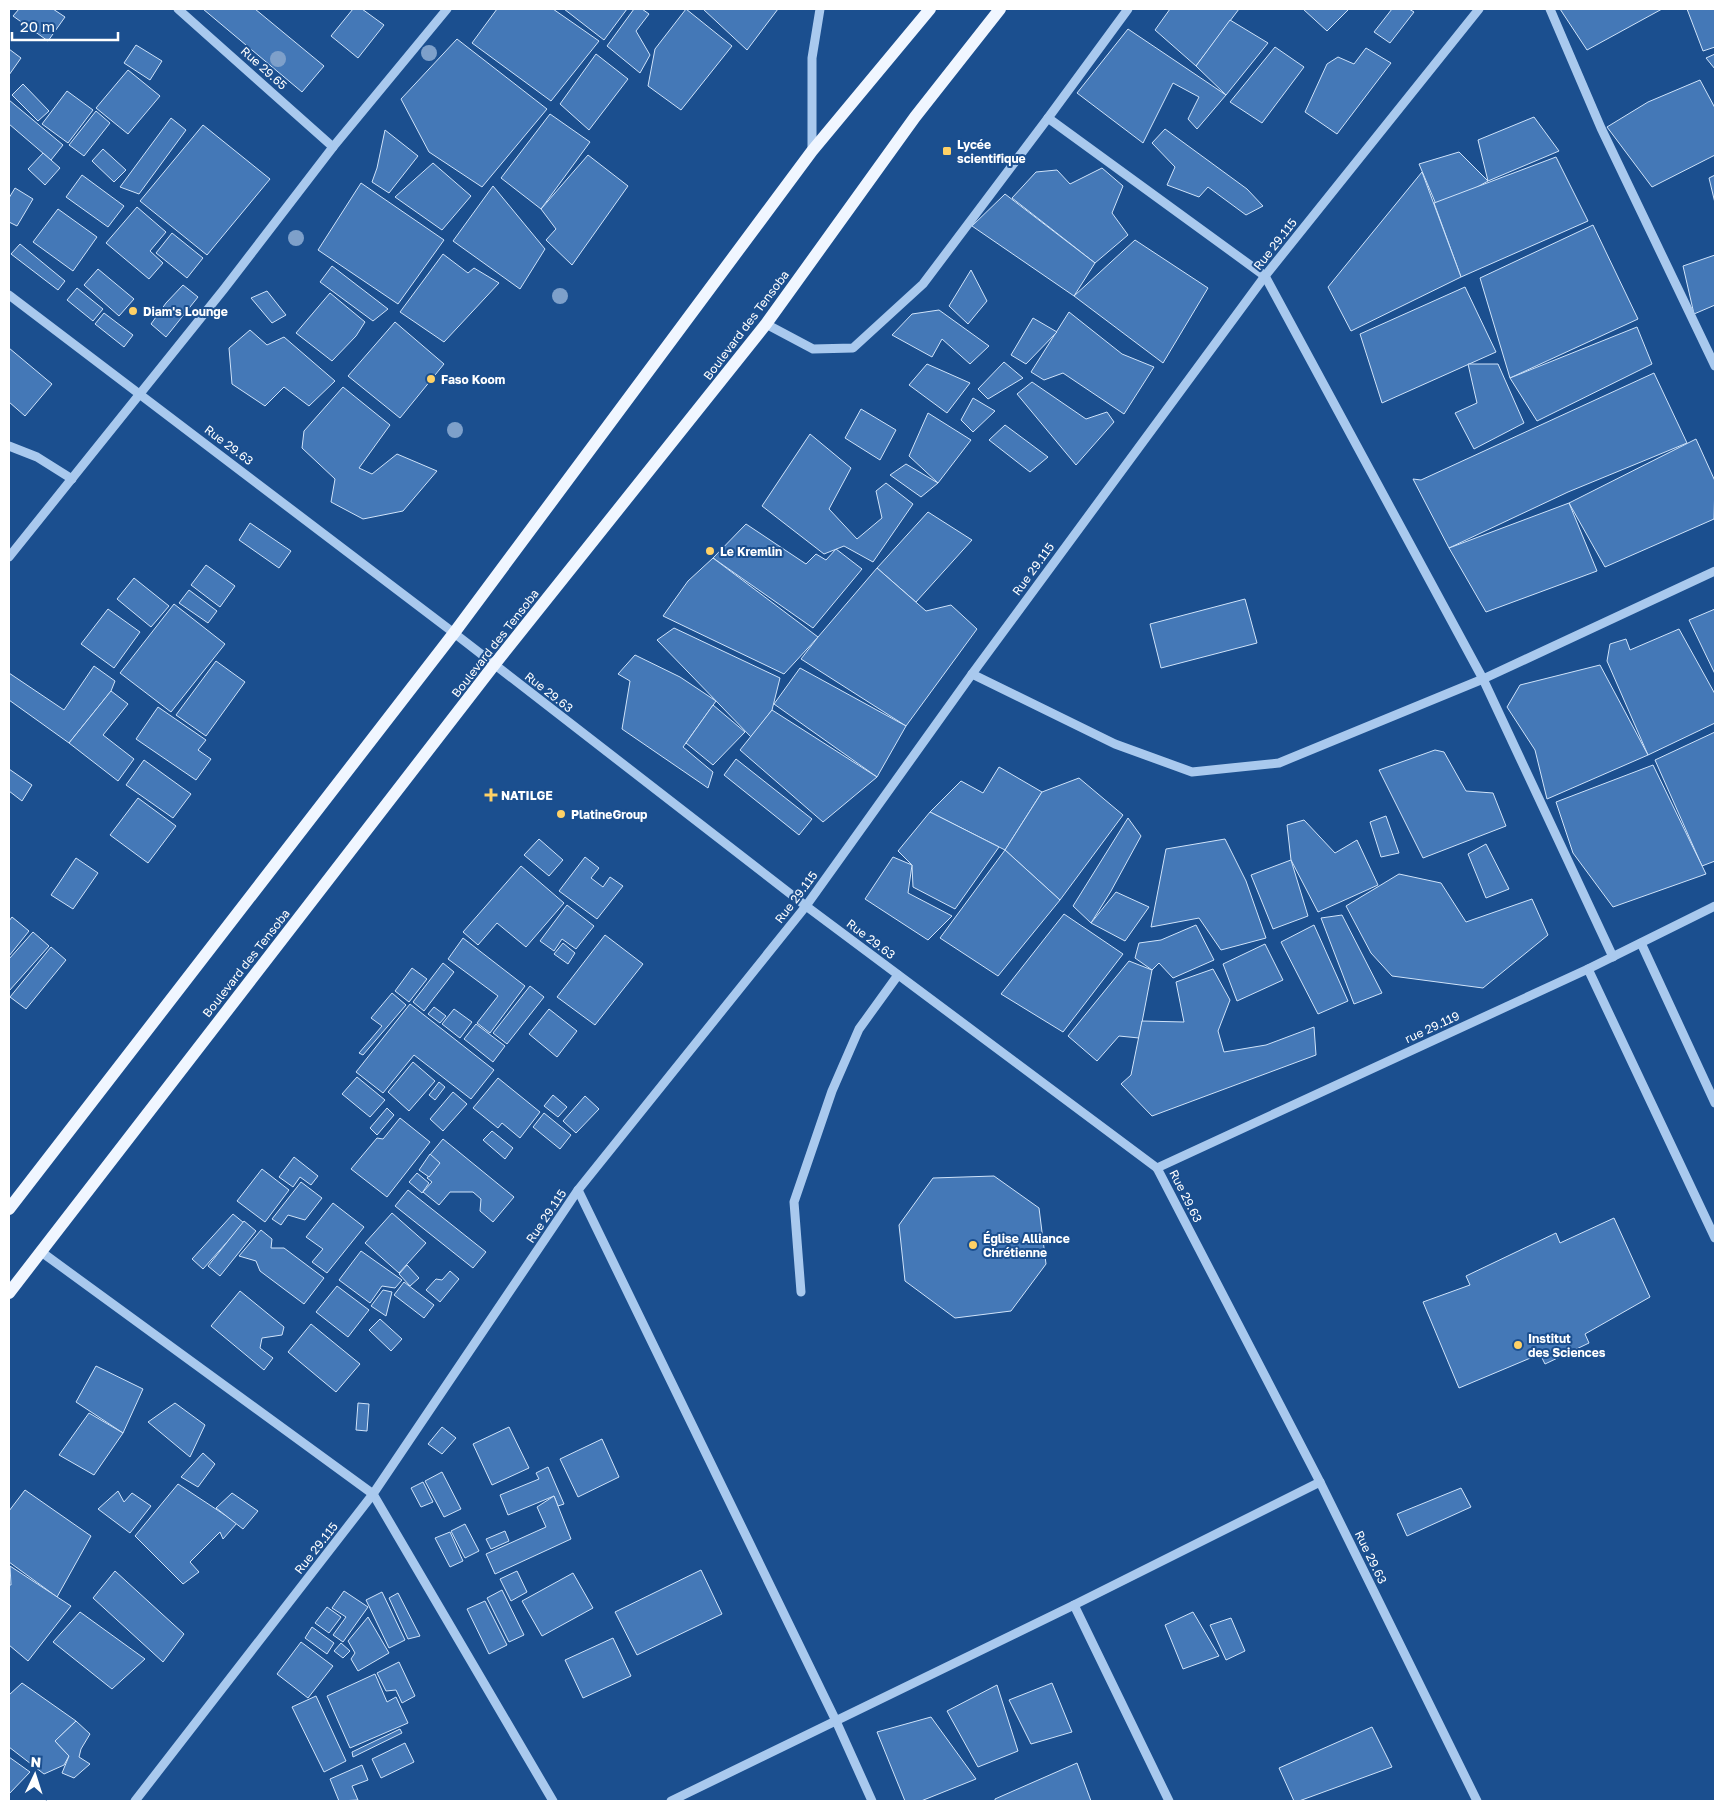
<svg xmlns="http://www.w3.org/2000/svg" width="1724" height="1810" font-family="'Golos Text',sans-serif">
<rect width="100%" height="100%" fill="#1b4f8f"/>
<g fill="#4478b7" stroke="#cfe3fa">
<polygon points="19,9 53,9 65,17 48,41 13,16"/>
<polygon points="203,9 255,9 324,66 302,92"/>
<polygon points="353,9 362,9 384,25 358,58 331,36"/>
<polygon points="497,9 553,9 599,41 551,101 472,43"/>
<polygon points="564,9 627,9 604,40"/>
<polygon points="634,9 642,9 649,14 636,31 650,55 640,73 607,46"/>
<polygon points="686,9 732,46 681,110 648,86 655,49"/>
<polygon points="703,9 778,9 747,50"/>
<polygon points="1170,9 1239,9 1196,66 1155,30"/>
<polygon points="1303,9 1349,9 1327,31"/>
<polygon points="1392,9 1409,9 1414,12 1390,43 1374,32"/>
<polygon points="1560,9 1662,9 1587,50"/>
<polygon points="1687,9 1715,9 1715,47 1703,51"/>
<polygon points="1230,20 1268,43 1226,95 1196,66"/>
<polygon points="1128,29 1226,95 1197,129 1188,119 1199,97 1173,83 1143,143 1077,93"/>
<polygon points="457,39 547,109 482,187 429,152 401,99"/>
<polygon points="136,45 162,61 150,80 124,63"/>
<polygon points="1275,47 1304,67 1262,123 1230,102"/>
<polygon points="1366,48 1391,63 1337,134 1305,112 1327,64 1338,57 1354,64"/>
<polygon points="9,49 21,58 9,75"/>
<polygon points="596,54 628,79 589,130 560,104"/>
<polygon points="1715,54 1715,69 1706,58"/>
<polygon points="128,70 160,96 128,134 96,108"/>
<polygon points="1700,80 1715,108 1715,155 1652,187 1607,127 1648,102"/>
<polygon points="23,84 49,111 38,121 12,95"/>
<polygon points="67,91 93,110 68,143 42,124"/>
<polygon points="9,100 63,145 51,160 9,124"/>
<polygon points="96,111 110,123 84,156 69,145"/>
<polygon points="550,114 590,142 541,209 501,178"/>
<polygon points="1534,117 1559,151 1488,181 1478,140"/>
<polygon points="171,118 186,130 139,194 120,187"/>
<polygon points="203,125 270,179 207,255 140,201"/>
<polygon points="1165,129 1247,189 1263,206 1246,215 1208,187 1199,197 1167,185 1175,167 1152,143"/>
<polygon points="385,130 418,156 389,193 372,182 377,168"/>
<polygon points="103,149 126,170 114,182 92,161"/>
<polygon points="1459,152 1488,181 1438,209 1419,164"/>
<polygon points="43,153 60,168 45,185 28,169"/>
<polygon points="588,155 628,186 572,265 546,240 556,229 541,209"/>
<polygon points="1556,157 1588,221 1461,277 1434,203"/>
<polygon points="433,163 471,196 442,230 395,197"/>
<polygon points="1102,168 1123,186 1112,213 1128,235 1095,263 1012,198 1036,172 1057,170 1070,184"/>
<polygon points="1422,172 1461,277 1351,331 1328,287"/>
<polygon points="82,175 124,206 108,227 66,197"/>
<polygon points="1715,175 1715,203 1709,178"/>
<polygon points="361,183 444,240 398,304 318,250"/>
<polygon points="493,186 545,249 520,289 453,241"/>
<polygon points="15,188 33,199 17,226 9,222 9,198"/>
<polygon points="1005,194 1095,263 1074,296 972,226"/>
<polygon points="137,207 166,232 150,251 163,263 149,279 106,243"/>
<polygon points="58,209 97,237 73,271 33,242"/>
<polygon points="1593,225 1638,319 1510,378 1480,278"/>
<polygon points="172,233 203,258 187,278 156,253"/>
<polygon points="1135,240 1208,288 1163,363 1074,296"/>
<polygon points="20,244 65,281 58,290 11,254"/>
<polygon points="443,254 468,273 474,268 499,283 444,342 400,312"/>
<polygon points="1715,255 1715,305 1694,314 1683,266"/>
<polygon points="332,266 388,309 373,321 320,282"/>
<polygon points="98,269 134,299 119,316 84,285"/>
<polygon points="971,270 987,301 968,324 949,306"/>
<polygon points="183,285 198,297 166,337 151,324 166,303"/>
<polygon points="1465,287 1496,352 1382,403 1360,334"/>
<polygon points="77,288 103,309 93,321 67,300"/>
<polygon points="267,291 286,315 272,323 251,298"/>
<polygon points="330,293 365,322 356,336 332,361 296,333"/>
<polygon points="939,310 989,346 970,364 942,339 932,357 892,335 912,314"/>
<polygon points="1069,312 1122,354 1154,367 1124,414 1063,373 1044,380 1031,372"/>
<polygon points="104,313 133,335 124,347 95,324"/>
<polygon points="1033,318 1057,332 1026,364 1011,355"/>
<polygon points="395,322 444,364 400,418 348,376"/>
<polygon points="1637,327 1652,364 1537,421 1510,378"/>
<polygon points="250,330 267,345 284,337 335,381 309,406 284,387 265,406 232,384 229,348"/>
<polygon points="9,348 52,384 25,416 9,402"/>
<polygon points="1004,362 1023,378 988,399 978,389"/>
<polygon points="927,364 970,383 947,413 909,385"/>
<polygon points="1468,364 1498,364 1524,423 1474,449 1455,413 1477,403"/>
<polygon points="1654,373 1687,443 1568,492 1449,548 1413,479 1421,480"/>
<polygon points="1032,382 1086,419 1107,412 1114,422 1076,465 1017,394"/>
<polygon points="343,387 390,425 359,468 372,474 397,454 437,471 403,511 363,519 331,502 335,479 302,448 304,431"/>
<polygon points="973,398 995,411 973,432 961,420"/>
<polygon points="861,409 896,430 880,460 845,438"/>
<polygon points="928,413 971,440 938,483 909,456"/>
<polygon points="1005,425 1048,457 1030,472 989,440"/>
<polygon points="810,434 851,468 829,509 857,539 882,518 876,491 886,483 913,504 873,562 844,546 824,554 762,506"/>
<polygon points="1696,439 1715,481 1714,519 1605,567 1569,503"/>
<polygon points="906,464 938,483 921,497 890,475"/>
<polygon points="1569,503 1597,571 1486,612 1449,548"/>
<polygon points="928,512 972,540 916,602 877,568"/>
<polygon points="250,523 291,551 279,568 239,540"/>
<polygon points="746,524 806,564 816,554 826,560 836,549 862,569 813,628 713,558"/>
<polygon points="713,558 818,637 784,674 663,616 688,581"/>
<polygon points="206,565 235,586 220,607 191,585"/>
<polygon points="877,568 926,611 951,605 977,629 906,726 801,659 818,637"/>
<polygon points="134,578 169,606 151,627 117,599"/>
<polygon points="189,590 217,611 208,623 179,603"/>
<polygon points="1245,599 1257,643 1161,668 1150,624"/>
<polygon points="174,604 225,644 171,712 120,673"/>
<polygon points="108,609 140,632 114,668 81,644"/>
<polygon points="1715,609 1715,674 1689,620"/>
<polygon points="674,628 780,678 772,710 751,737 657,640"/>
<polygon points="1679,629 1715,694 1715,723 1648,755 1607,661 1610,644 1626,639 1630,650"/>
<polygon points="635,655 680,677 716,701 683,747 713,772 708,788 622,729 630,681 618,674"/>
<polygon points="216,661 245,682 206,736 176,715"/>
<polygon points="1600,665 1648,755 1547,799 1535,750 1507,707 1520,685"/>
<polygon points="94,666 115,681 111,691 69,743 9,700 9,673 64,710"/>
<polygon points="800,668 906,726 877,777 774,704"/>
<polygon points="111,691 128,704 103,735 134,759 118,781 69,743"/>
<polygon points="713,705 745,732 713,765 686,743"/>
<polygon points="158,707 206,740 198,750 211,759 196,780 136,739"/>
<polygon points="772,710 877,777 823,822 740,750"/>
<polygon points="1715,732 1715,861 1702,866 1655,760"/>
<polygon points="1435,750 1444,752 1466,791 1493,793 1506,826 1423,858 1379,770"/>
<polygon points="736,759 812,819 799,835 724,775"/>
<polygon points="144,760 191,794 173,818 126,785"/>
<polygon points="1653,765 1706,874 1613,907 1573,853 1556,802"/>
<polygon points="999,767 1042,792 1005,850 930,812 961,781 983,793"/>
<polygon points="9,769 32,785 22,801 9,791"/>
<polygon points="1079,778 1123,815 1060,900 1005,850 1042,792"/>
<polygon points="138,798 176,826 148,863 110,835"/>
<polygon points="930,812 999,847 955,909 913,887 912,865 898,851"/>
<polygon points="1386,816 1399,853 1381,857 1370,822"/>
<polygon points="1128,818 1141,836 1111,891 1091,923 1073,906"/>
<polygon points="1304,820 1335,853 1357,840 1378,885 1318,912 1291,860 1287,825"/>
<polygon points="539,839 563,860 549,876 524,855"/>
<polygon points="1225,839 1246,881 1266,938 1221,950 1199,918 1151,927 1166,849"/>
<polygon points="1486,844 1509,889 1486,898 1468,854"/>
<polygon points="1005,850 1060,900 998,976 940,938"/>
<polygon points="585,857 599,868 591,878 603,887 610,877 623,886 597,919 559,891"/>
<polygon points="893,857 912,865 908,893 952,916 928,940 865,899"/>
<polygon points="76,858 98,873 73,909 51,895"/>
<polygon points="1291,860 1308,916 1273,929 1251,875"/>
<polygon points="521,866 564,903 526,947 497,923 478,945 463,932"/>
<polygon points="1399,874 1441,883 1466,922 1532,899 1548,935 1483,988 1392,976 1371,953 1346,906"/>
<polygon points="1116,892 1149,907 1125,941 1091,923"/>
<polygon points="567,905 594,926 576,949 562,939 554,951 540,941"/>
<polygon points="1064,914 1123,954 1063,1032 1001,994"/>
<polygon points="1342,915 1382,993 1354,1004 1321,918"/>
<polygon points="12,917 29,931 9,956 9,921"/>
<polygon points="1196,925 1214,960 1173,978 1159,963 1152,970 1135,958 1139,943 1161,940"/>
<polygon points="1314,925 1348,1001 1318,1014 1281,942"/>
<polygon points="33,932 49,946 9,991 9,959"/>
<polygon points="605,935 643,964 595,1025 557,997"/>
<polygon points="463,938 525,986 490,1033 477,1023 498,996 448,959"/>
<polygon points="563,943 575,953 568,964 554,954"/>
<polygon points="1265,944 1283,980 1237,1001 1223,964"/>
<polygon points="51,947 66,960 26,1009 10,997"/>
<polygon points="1129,961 1152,970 1139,1038 1119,1036 1097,1061 1068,1036"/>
<polygon points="443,963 454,972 424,1011 413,1002"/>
<polygon points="412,968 427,979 409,1002 395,991"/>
<polygon points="1213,969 1230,1000 1218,1031 1224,1052 1266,1045 1314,1027 1316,1055 1152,1116 1121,1084 1131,1075 1142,1021 1184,1022 1176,982"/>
<polygon points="530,986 544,997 507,1044 493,1033"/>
<polygon points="392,993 406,1005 363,1055 359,1053 382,1026 371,1018"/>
<polygon points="410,1004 494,1070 471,1099 414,1055 383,1093 356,1072"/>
<polygon points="434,1007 446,1016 440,1023 428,1014"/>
<polygon points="454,1009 472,1022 460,1038 442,1024"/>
<polygon points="549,1009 577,1031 557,1057 529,1034"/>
<polygon points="476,1024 505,1046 493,1062 464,1039"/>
<polygon points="413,1062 435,1081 409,1111 388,1092"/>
<polygon points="357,1077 385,1100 370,1117 342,1094"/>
<polygon points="498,1078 540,1112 520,1138 502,1123 498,1128 473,1108"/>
<polygon points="439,1082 445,1087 435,1100 429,1095"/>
<polygon points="453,1092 467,1104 443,1131 430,1119"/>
<polygon points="553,1095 567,1107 558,1117 544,1106"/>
<polygon points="585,1096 599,1109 576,1133 563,1121"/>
<polygon points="387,1108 394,1115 377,1135 370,1128"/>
<polygon points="544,1113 571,1135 560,1149 533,1127"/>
<polygon points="400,1118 430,1142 387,1197 351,1169 377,1138 383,1139"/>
<polygon points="492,1131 513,1148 505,1159 483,1140"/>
<polygon points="443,1139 514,1197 493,1222 480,1211 481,1199 473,1192 450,1192 439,1205 423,1192 432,1182 427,1178 439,1163 429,1156"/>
<polygon points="430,1154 440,1163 429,1177 419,1170"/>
<polygon points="294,1157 318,1176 311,1185 300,1177 293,1187 279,1177"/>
<polygon points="262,1169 289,1190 265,1222 237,1201"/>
<polygon points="417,1173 429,1183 422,1193 409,1182"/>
<polygon points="994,1176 1039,1208 1046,1264 1011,1311 955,1318 905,1281 899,1225 933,1178"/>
<polygon points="301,1182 322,1198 305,1220 288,1215 281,1225 272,1219"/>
<polygon points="408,1190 486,1252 473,1268 395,1206"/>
<polygon points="333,1203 364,1227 327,1273 312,1262 323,1249 306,1237"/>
<polygon points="392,1213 426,1243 399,1273 365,1243"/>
<polygon points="233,1214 244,1223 203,1269 192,1259"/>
<polygon points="1614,1218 1650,1297 1585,1334 1589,1343 1545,1364 1540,1354 1459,1388 1423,1302 1470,1285 1466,1276 1556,1233 1560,1243"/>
<polygon points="244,1221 256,1231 220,1276 208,1266"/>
<polygon points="261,1230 272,1239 271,1248 284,1248 324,1278 304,1304 260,1271 256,1261 239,1256"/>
<polygon points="361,1251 402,1280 395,1288 382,1286 370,1303 339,1280"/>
<polygon points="407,1265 419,1278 410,1286 399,1274"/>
<polygon points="450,1271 459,1279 440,1302 426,1290 436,1279 442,1280"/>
<polygon points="404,1282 434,1305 424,1318 394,1295"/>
<polygon points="337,1286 369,1310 348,1337 316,1312"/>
<polygon points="383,1290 392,1292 386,1316 371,1306"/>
<polygon points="240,1291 284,1327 282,1335 262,1338 260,1348 273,1358 264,1370 211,1326"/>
<polygon points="380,1319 402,1339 391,1351 369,1330"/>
<polygon points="311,1324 360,1364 336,1392 288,1352"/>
<polygon points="96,1366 143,1389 123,1433 76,1402"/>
<polygon points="175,1403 205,1425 190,1457 148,1422"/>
<polygon points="358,1403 369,1404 367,1431 356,1430"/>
<polygon points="89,1413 123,1433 94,1475 59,1455"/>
<polygon points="442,1427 456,1438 442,1454 428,1444"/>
<polygon points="509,1427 529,1468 492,1485 473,1444"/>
<polygon points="602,1439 619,1477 578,1497 560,1459"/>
<polygon points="203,1453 215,1464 198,1487 181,1477"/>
<polygon points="548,1467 564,1504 558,1506 554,1496 508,1515 500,1495 539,1479 536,1473"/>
<polygon points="442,1472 461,1509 444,1517 425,1481"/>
<polygon points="423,1482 433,1502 421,1507 411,1488"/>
<polygon points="178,1484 237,1523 223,1539 220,1532 190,1562 199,1572 183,1584 135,1536"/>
<polygon points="1461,1488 1471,1507 1407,1536 1397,1514"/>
<polygon points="25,1490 91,1536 57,1597 9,1562 9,1511"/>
<polygon points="118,1491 124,1502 132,1493 151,1506 130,1533 98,1509"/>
<polygon points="232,1493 258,1511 243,1529 216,1508"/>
<polygon points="554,1496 571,1539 495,1574 486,1554 546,1527 537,1507"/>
<polygon points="465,1524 479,1551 465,1558 451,1531"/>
<polygon points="505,1531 509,1541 491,1549 486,1539"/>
<polygon points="450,1532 463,1561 450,1567 435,1538"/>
<polygon points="10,1566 71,1606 28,1661 9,1645 9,1585 11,1585"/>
<polygon points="701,1570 722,1614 637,1655 615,1612"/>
<polygon points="115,1571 184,1634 163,1662 93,1598"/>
<polygon points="517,1571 527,1592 511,1601 500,1579"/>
<polygon points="573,1573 593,1608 542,1636 522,1601"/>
<polygon points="502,1590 524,1635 509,1642 487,1598"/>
<polygon points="344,1591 368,1607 343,1642 333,1635 346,1617 332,1608"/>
<polygon points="382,1592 405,1640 389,1648 366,1600"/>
<polygon points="398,1593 420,1636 408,1639 389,1598"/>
<polygon points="485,1601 507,1645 489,1654 467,1609"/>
<polygon points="327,1607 341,1617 329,1633 315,1623"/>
<polygon points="80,1612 145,1659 112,1689 53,1642"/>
<polygon points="1193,1612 1219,1656 1183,1669 1165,1625"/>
<polygon points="368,1617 389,1653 358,1671 351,1659 355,1653 348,1641"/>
<polygon points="1231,1618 1245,1651 1226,1660 1210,1625"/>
<polygon points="312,1627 334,1643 327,1654 305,1638"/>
<polygon points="613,1638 631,1676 583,1698 565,1660"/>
<polygon points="301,1642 333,1666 308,1698 277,1674"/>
<polygon points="341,1643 350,1651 343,1658 334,1651"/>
<polygon points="399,1662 415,1696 402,1703 396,1690 386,1691 377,1673"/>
<polygon points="375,1674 387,1702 396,1697 408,1723 350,1748 327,1696"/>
<polygon points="22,1683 76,1721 55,1741 69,1756 64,1765 44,1774 9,1747 9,1695"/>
<polygon points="1052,1683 1072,1732 1031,1744 1009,1700"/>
<polygon points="997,1685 1018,1751 978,1767 947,1711"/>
<polygon points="316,1696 346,1761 324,1772 292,1707"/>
<polygon points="931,1717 976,1779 921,1801 905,1801 877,1732"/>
<polygon points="76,1721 90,1734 81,1749 79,1757 90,1764 74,1778 62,1773 69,1756 55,1741"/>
<polygon points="1372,1727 1392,1767 1299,1801 1294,1801 1279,1768"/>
<polygon points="400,1729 402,1733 353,1757 352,1752"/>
<polygon points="405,1743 414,1762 381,1778 372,1759"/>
<polygon points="9,1757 30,1772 9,1794"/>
<polygon points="1077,1763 1091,1801 995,1801 995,1799"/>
<polygon points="362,1765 368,1780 352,1786 358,1800 339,1801 330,1779"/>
</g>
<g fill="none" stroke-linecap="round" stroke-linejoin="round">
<g stroke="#a9c9ee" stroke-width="9">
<polyline points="178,9 333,147"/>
<polyline points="1128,9 1048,118 1265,276 1483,679 1613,957"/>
<polyline points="1550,9 1601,128 1715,366"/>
<polyline points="812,151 812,58 820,9"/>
<polyline points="9,295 454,633 806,906 1157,1168 1320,1482 1477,1801"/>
<polyline points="766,324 813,349 853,348 923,284 1048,118"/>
<polyline points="9,446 37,457 72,479"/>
<polyline points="9,557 224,289 333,147 447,9"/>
<polyline points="972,674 1115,744 1192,772 1279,763 1483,679 1715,571"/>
<polyline points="1641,943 1715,1103"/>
<polyline points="1588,969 1715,1238"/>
<polyline points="1157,1168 1588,969 1715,906"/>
<polyline points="578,1190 836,1721 872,1801"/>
<polyline points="40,1251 373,1494 553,1801"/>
<polyline points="801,1292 794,1202 832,1091 859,1029 898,975"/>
<polyline points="1074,1605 1169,1801"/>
<polyline points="135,1801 373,1494 578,1190 806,906 972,674 1265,276 1479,9"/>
<polyline points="671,1801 1074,1605 1320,1482"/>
</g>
<g stroke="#f0f6ff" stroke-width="12">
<polyline points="9,1209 454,633 812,151 930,9"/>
<polyline points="9,1293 494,665 766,324 915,117 1000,9"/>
</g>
</g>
<g fill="#7ea0ca">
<circle cx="429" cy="53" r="8"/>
<circle cx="278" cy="59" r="8"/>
<circle cx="296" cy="238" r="8"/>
<circle cx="560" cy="296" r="8"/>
<circle cx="455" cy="430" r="8"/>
</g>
<g fill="#ffd166" stroke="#1b4f8f" stroke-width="2">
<rect x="942" y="146" width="10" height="10" rx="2.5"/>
<circle cx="133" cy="311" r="5"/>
<circle cx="431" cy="379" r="5"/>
<circle cx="710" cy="551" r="5"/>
<path d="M488.5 787.5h5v5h5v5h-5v5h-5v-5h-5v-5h5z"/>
<circle cx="561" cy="814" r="5"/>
<circle cx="973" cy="1245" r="5"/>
<circle cx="1518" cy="1345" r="5"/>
</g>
<g text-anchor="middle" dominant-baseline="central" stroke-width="4" stroke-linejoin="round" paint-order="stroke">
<g font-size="12" fill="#fff" stroke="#1b4f8f">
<text transform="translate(264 68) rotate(42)">Rue 29.65</text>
<text transform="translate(1275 244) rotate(-52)">Rue 29.115</text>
<text transform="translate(746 325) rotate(-53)">Boulevard des Tensoba</text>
<text transform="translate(229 445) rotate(37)">Rue 29.63</text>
<text transform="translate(1033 569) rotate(-54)">Rue 29.115</text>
<text transform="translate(495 643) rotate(-52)">Boulevard des Tensoba</text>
<text transform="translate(549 692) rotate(38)">Rue 29.63</text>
<text transform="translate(796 897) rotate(-53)">Rue 29.115</text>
<text transform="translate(871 939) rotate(37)">Rue 29.63</text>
<text transform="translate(246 963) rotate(-52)">Boulevard des Tensoba</text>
<text transform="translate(1432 1027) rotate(-25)">rue 29.119</text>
<text transform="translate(1186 1196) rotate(63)">Rue 29.63</text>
<text transform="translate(546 1216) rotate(-56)">Rue 29.115</text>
<text transform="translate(316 1548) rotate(-52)">Rue 29.115</text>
<text transform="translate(1371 1557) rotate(64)">Rue 29.63</text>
</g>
<g font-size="12" font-weight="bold" fill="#fff" stroke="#1b4f8f" text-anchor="start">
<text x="957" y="144">Lycée<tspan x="957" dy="14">scientifique</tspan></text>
<text x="143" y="311">Diam's Lounge</text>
<text x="441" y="379">Faso Koom</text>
<text x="720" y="551">Le Kremlin</text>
<text x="501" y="795">NATILGE</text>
<text x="571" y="814">PlatineGroup</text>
<text x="983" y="1238">Église Alliance<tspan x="983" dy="14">Chrétienne</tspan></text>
<text x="1528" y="1338">Institut<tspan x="1528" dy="14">des Sciences</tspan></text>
</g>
</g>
<rect width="1724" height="1810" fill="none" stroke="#ffffff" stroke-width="20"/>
<g transform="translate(35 1775) rotate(4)" stroke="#1b4f8f" stroke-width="4" paint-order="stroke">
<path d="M0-4L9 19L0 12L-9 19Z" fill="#ffffff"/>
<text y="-8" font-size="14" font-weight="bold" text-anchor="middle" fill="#ffffff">N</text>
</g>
<path d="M12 32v8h106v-8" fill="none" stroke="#ffffff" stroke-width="2.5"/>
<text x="20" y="32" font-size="15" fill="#ffffff" stroke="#1b4f8f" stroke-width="4" paint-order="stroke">20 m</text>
</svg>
